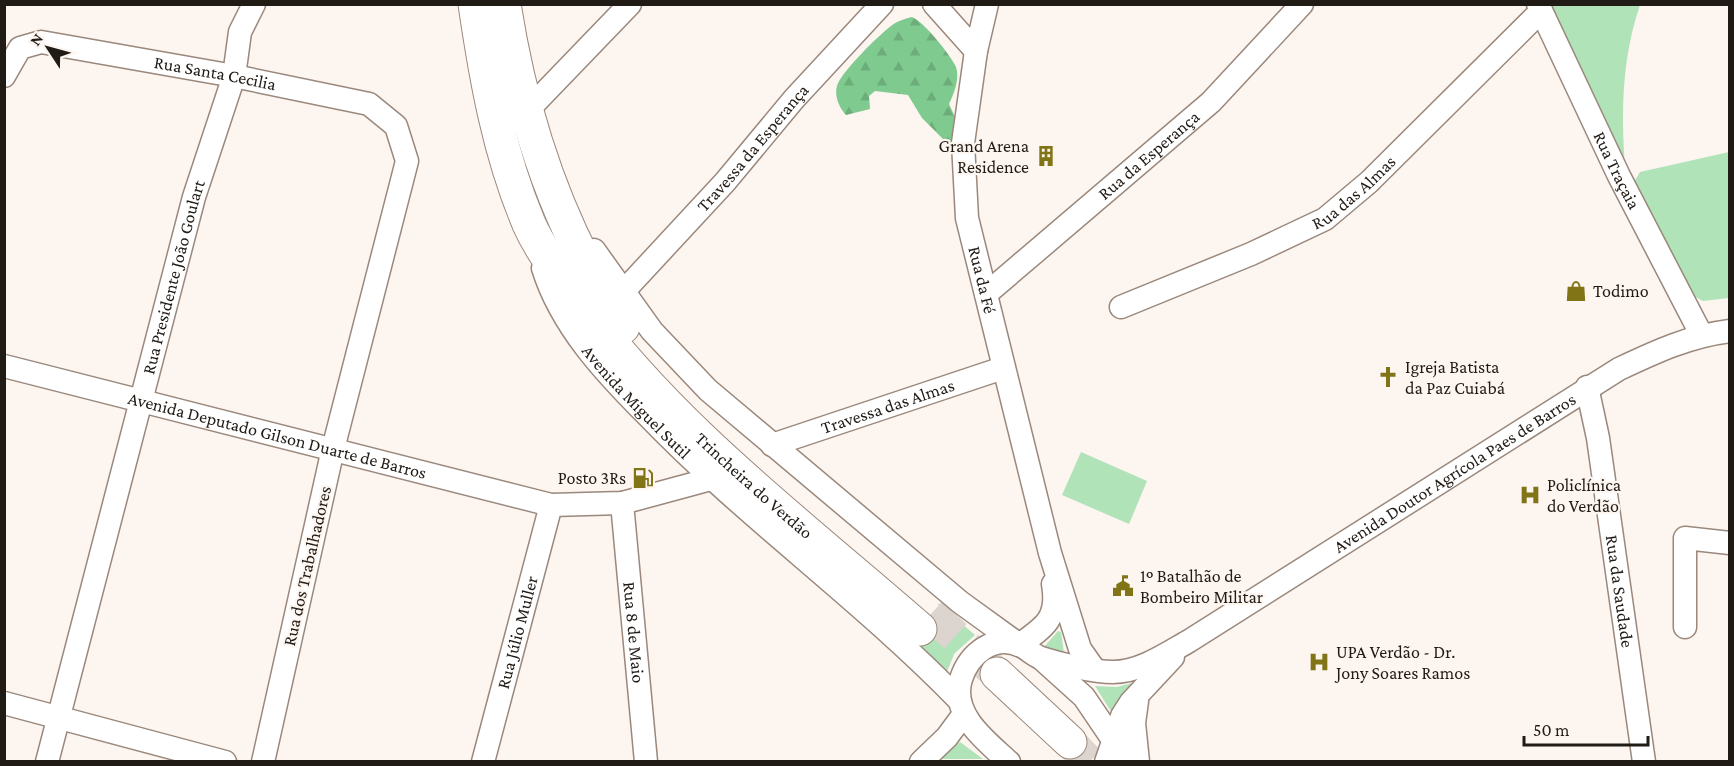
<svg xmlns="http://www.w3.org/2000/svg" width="1734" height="766" font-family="'Crimson Pro',serif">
<defs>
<pattern id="forest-firs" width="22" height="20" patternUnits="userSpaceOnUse" patternTransform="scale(1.5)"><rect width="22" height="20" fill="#7fca8e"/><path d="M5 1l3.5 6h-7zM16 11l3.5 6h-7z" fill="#6dad7a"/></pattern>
</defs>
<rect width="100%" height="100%" fill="#fdf5f0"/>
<g fill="#b0e3b8">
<path d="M1550 5H1640C1622 58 1621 110 1625 166Z"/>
<polygon points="1729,152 1729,298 1703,301 1690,294 1634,182 1640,172"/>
<polygon points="1081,452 1147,481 1129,524 1062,495"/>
<path d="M938 603 975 635 954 654 947 672 907 639C928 635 945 630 938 603Z"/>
<polygon points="1058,631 1061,632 1064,653 1044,647"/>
<polygon points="1132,683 1112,713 1095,686 1117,687"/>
<polygon points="960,742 983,759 939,759"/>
</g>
<path fill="url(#forest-firs)" d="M912 17C924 22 950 54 956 67 960 78 954 94 949 104L955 117V144L949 145 922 118 908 95 875 91 869 96 870 109 846 115C839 108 834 95 837 86 841 72 879 35 891 26 897 21 904 19 912 17Z"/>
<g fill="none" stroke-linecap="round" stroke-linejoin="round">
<g stroke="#dcd4cf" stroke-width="33" stroke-dasharray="33 16" stroke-linecap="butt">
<polyline points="931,614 997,674"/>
<polyline points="1070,742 1089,762"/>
</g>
<defs>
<g id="minor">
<polyline points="934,4 976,51"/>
<path id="s1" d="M987 4 976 51 963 143 967 218 1050 553 1080 649 1094 669"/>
<path id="s2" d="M1538 4 1619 176 1701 334"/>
<path id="s3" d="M4 76 20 48 41 42 234 76 369 104 396 126 407 161 333 449 263 762"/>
<polyline points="526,112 630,4"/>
<polyline points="594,250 652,331 708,390 960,602 1018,644"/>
<path id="s4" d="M543 268C561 326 605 373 647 415 745 517 861 599 959 700"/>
<path id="s5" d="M623 292 725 182 794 99 882 4"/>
<path id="s6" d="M986 294 1211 102 1302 4"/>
<path id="s7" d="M1121 307 1251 254 1325 219 1369 182 1541 11"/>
<path id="s8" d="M4 366 551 505 622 503 711 479"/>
<path id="s9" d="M1587 387 1598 438 1644 762"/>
<path id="s10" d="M772 445 1003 368"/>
<path id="s11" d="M622 503 646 762"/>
<polyline points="1685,627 1685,538 1730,543"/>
<path d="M1019 645C1045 627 1059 618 1053 584"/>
<polyline points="1043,660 1084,697 1128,762"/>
<polyline points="1137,701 1134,723 1138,762"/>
<polyline points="4,703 225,762"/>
<path id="s12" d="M47 762 194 197 234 76 240 32 254 4"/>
<path id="s13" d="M483 762 551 505"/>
<polyline points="921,762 947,737 964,714"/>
<path id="s14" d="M1009 762C986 741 950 714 961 679 969 654 994 633 1021 646 1028 649 1033 655 1041 658 1060 664 1093 672 1113 672 1140 672 1166 654 1189 641L1619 369C1655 352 1689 336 1730 331"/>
<polyline points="1106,762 1122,716 1131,702 1173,657"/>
</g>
<g id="highway">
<path id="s15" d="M475 4C486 79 499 153 529 224 541 251 561 276 578 300 671 428 801 525 920 629"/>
<path d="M504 4C522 120 558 229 623 327"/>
<polyline points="997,674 1070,742"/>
</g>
</defs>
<use href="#minor" stroke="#9a887c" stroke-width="25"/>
<use href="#highway" stroke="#9a887c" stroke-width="35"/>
<use href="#minor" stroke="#fff" stroke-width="22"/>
<use href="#highway" stroke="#fff" stroke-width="33"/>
</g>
<defs>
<symbol id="building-bare" viewBox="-9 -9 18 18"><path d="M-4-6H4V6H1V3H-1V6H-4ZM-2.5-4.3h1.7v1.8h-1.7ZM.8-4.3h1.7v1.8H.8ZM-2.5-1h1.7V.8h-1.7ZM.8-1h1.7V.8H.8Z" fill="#817416" stroke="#fdf5f0" stroke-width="2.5" paint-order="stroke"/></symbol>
<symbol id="shop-bare" viewBox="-9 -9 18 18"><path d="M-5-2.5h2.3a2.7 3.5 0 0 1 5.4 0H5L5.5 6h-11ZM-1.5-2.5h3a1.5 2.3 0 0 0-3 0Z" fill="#817416" stroke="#fdf5f0" stroke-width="2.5" paint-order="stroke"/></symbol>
<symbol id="church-bare" viewBox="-9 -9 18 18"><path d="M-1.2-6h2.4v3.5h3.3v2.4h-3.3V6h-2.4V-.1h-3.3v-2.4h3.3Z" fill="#817416" stroke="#fdf5f0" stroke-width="2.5" paint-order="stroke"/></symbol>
<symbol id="fuel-bare" viewBox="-9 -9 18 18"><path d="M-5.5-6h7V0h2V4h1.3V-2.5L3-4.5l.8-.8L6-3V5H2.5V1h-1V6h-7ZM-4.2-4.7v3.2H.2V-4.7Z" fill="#817416" stroke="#fdf5f0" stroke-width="2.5" paint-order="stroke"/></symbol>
<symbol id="hospital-bare" viewBox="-9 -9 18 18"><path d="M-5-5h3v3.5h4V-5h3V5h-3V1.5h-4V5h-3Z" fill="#817416" stroke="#fdf5f0" stroke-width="2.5" paint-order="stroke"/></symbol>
<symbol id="civic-bare" viewBox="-9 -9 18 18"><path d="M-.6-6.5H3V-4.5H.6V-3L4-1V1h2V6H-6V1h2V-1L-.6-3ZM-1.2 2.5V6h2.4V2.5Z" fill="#817416" stroke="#fdf5f0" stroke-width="2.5" paint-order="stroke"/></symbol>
</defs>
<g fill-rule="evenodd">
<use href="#building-bare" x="1031" y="141" width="30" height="30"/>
<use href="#shop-bare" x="1561" y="276" width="30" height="30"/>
<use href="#church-bare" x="1373" y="362" width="30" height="30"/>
<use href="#fuel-bare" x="628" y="463" width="30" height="30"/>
<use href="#hospital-bare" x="1515" y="480" width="30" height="30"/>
<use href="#civic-bare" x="1108" y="571" width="30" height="30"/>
<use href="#hospital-bare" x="1304" y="647" width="30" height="30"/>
</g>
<g text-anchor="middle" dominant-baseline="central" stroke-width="4.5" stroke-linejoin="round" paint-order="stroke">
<g font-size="18" fill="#211b16" stroke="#fdf5f0">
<text stroke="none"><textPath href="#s3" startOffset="231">Rua Santa Cecilia</textPath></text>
<text stroke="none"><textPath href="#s5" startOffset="194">Travessa da Esperança</textPath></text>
<text stroke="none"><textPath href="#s6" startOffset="214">Rua da Esperança</textPath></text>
<text stroke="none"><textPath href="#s2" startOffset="184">Rua Traçaia</textPath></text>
<text stroke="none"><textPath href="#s7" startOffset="261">Rua das Almas</textPath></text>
<text stroke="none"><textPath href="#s12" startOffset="501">Rua Presidente João Goulart</textPath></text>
<text stroke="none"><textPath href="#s1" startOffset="280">Rua da Fé</textPath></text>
<text stroke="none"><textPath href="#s4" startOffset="165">Avenida Miguel Sutil</textPath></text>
<text stroke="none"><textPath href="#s10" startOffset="122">Travessa das Almas</textPath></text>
<text stroke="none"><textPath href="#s8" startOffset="282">Avenida Deputado Gilson Duarte de Barros</textPath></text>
<text stroke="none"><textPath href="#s14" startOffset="674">Avenida Doutor Agrícola Paes de Barros</textPath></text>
<text stroke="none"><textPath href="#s15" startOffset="574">Trincheira do Verdão</textPath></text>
<text transform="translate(307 566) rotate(-77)">Rua dos Trabalhadores</text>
<text stroke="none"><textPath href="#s9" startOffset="207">Rua da Saudade</textPath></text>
<text stroke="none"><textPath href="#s11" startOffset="130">Rua 8 de Maio</textPath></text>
<text stroke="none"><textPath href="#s13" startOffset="134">Rua Júlio Muller</textPath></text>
</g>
<g font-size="18" fill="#211b16" stroke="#fdf5f0" text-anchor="start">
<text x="1029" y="146" text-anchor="end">Grand Arena<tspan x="1029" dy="21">Residence</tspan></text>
<text x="1593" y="291">Todimo</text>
<text x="1405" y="367">Igreja Batista<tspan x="1405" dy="21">da Paz Cuiabá</tspan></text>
<text x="626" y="478" text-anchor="end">Posto 3Rs</text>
<text x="1547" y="485">Policlínica<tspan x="1547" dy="21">do Verdão</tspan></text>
<text x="1140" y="576">1º Batalhão de<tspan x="1140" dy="21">Bombeiro Militar</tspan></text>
<text x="1336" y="652">UPA Verdão - Dr.<tspan x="1336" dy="21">Jony Soares Ramos</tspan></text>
</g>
</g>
<rect width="1734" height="766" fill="none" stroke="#211b16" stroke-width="12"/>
<g transform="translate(48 48) rotate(306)" stroke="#fdf5f0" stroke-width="4.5" paint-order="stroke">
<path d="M0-4.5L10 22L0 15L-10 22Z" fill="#211b16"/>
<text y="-9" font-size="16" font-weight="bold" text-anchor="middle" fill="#211b16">N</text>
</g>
<path d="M1524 736v9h124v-9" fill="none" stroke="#211b16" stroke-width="3"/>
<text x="1533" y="736" font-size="18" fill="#211b16" stroke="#fdf5f0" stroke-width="4.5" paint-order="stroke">50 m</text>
</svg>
